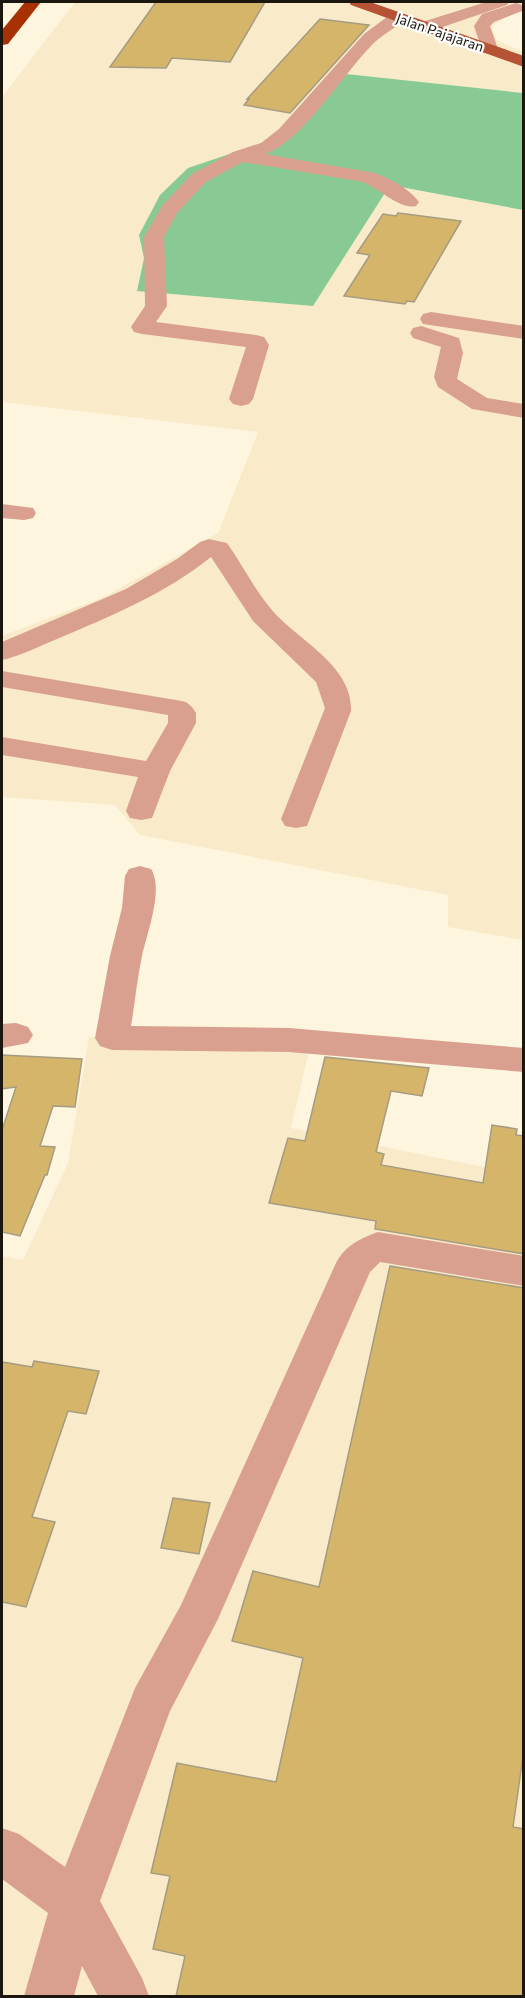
<svg xmlns="http://www.w3.org/2000/svg" width="525" height="1998" font-family="Commissioner,sans-serif">
<rect width="100%" height="100%" fill="#fef5df"/>
<g fill="#f9ebc9">
<polygon points="75,2 523,2 523,10 505,16 491,28 497,40 523,52 523,93 337,73 271,140 144,258 137,290 313,306 390,185 523,210 523,940 448,927 448,895 140,835 115,805 2,797 2,636 104,597 218,533 258,432 2,402 2,97"/>
<polygon points="89,1037 312,1038 291,1128 523,1175 523,1996 2,1996 2,1256 23,1260 68,1163"/>
</g>
<polygon fill="#89ca94" points="337,73 523,93 523,210 390,185 313,306 137,291 144,258 139,235 160,195 188,168 271,140"/>
<g fill="#d4b56a" stroke="#a59b82" stroke-width="1.5">
<polygon points="156,2 265,2 230,62 172,58 166,68 110,67"/>
<polygon points="320,19 369,25 290,113 244,105 249,99 247,99"/>
<polygon points="398,213 461,221 414,302 407,301 405,304 344,296 370,255 357,253 383,214 396,216"/>
<polygon points="2,1055 82,1059 75,1107 53,1106 40,1146 55,1147 47,1175 45,1175 20,1236 2,1232 2,1130 16,1087 2,1089"/>
<polygon points="325,1057 429,1068 422,1096 391,1091 376,1152 384,1154 381,1165 483,1183 492,1125 517,1129 516,1135 524,1136 524,1254 375,1229 376,1221 269,1203 288,1138 305,1141"/>
<polygon points="390,1266 524,1288 524,1749 513,1827 524,1829 524,1996 176,1996 185,1956 153,1949 170,1876 151,1873 177,1763 276,1782 303,1658 232,1641 253,1571 319,1587"/>
<polygon points="34,1361 99,1371 86,1414 68,1411 32,1517 55,1522 26,1607 2,1602 2,1362 32,1367"/>
<polygon points="173,1498 210,1503 199,1554 161,1548"/>
</g>
<g fill="none" stroke-linecap="round" stroke-linejoin="round">
<g fill="#d9a08f" fill-rule="evenodd">
<polygon points="486,2 509,2 507,5 431,31 419,31 417,27 419,23"/>
<polygon points="516,3 522,5 522,11 494,22 490,26 498,49 495,53 483,53 474,26 482,14"/>
<path d="M397 13 405 18 403 22C394 28 384 34 376 41 345 70 303 142 265 154L375 173C390 179 409 188 419 202L416 206C400 210 380 189 363 182L243 162 206 182 177 213 164 237 167 306 156 322 256 335 264 337 269 345 253 399 249 404 241 406 233 404 229 399 246 347 142 334 134 332 131 327 145 306 144 237 162 206 192 174 233 152 261 143 279 129 364 34 391 14Z"/>
<polygon points="431,312 524,326 524,339 423,324 420,319 423,314"/>
<polygon points="421,326 459,338 463,353 457,379 487,398 524,404 524,418 472,409 438,387 434,377 441,347 413,338 410,333 413,328"/>
<polygon points="2,504 33,508 36,513 33,518 24,520 2,518"/>
<path d="M209 539 227 543C242 564 254 589 271 609 297 640 353 665 351 711L307 826 296 828 285 826 281 819 325 708 316 682 253 621 211 557C165 594 111 616 57 639 39 646 21 656 2 660V642L126 589 177 559 200 542Z"/>
<polygon points="2,671 176,700 186,702 192,707 196,713 196,723 170,771 152,818 141,820 130,818 126,811 138,777 2,755 2,737 146,761 168,723 168,715 2,687"/>
<path d="M140 866 151 869C164 889 147 933 142 956 137 979 135 1003 131 1026L289 1028 524 1048V1072L289 1052 112 1050 100 1046 95 1038 110 956 122 908 125 876 129 869Z"/>
<polygon points="16,1023 28,1027 33,1035 28,1043 2,1048 2,1024"/>
<path d="M378 1232 524 1256V1286L380 1262 370 1272 218 1619 170 1711 100 1901 142 1978 149 1996H98L82 1966 74 1996H24L48 1913 2 1879V1828L19 1834 65 1867 135 1688 181 1605 336 1263C346 1245 359 1239 378 1232Z"/>
</g>
<polygon fill="#b65335" fill-rule="evenodd" points="349,2 370,2 524,56 524,67 351,5"/>
<polygon fill="#a73102" fill-rule="evenodd" points="25,2 41,2 8,44 2,45 2,30"/>
</g>
<g text-anchor="middle" dominant-baseline="central" stroke-width="4.5" stroke-linejoin="round" paint-order="stroke">
<g font-size="14" fill="#1b170e" stroke="#fff">
<text transform="translate(440 32) rotate(19)">Jalan Pajajaran</text>
</g>
</g>
<rect width="525" height="1998" fill="none" stroke="#1b170e" stroke-width="6"/>
</svg>
